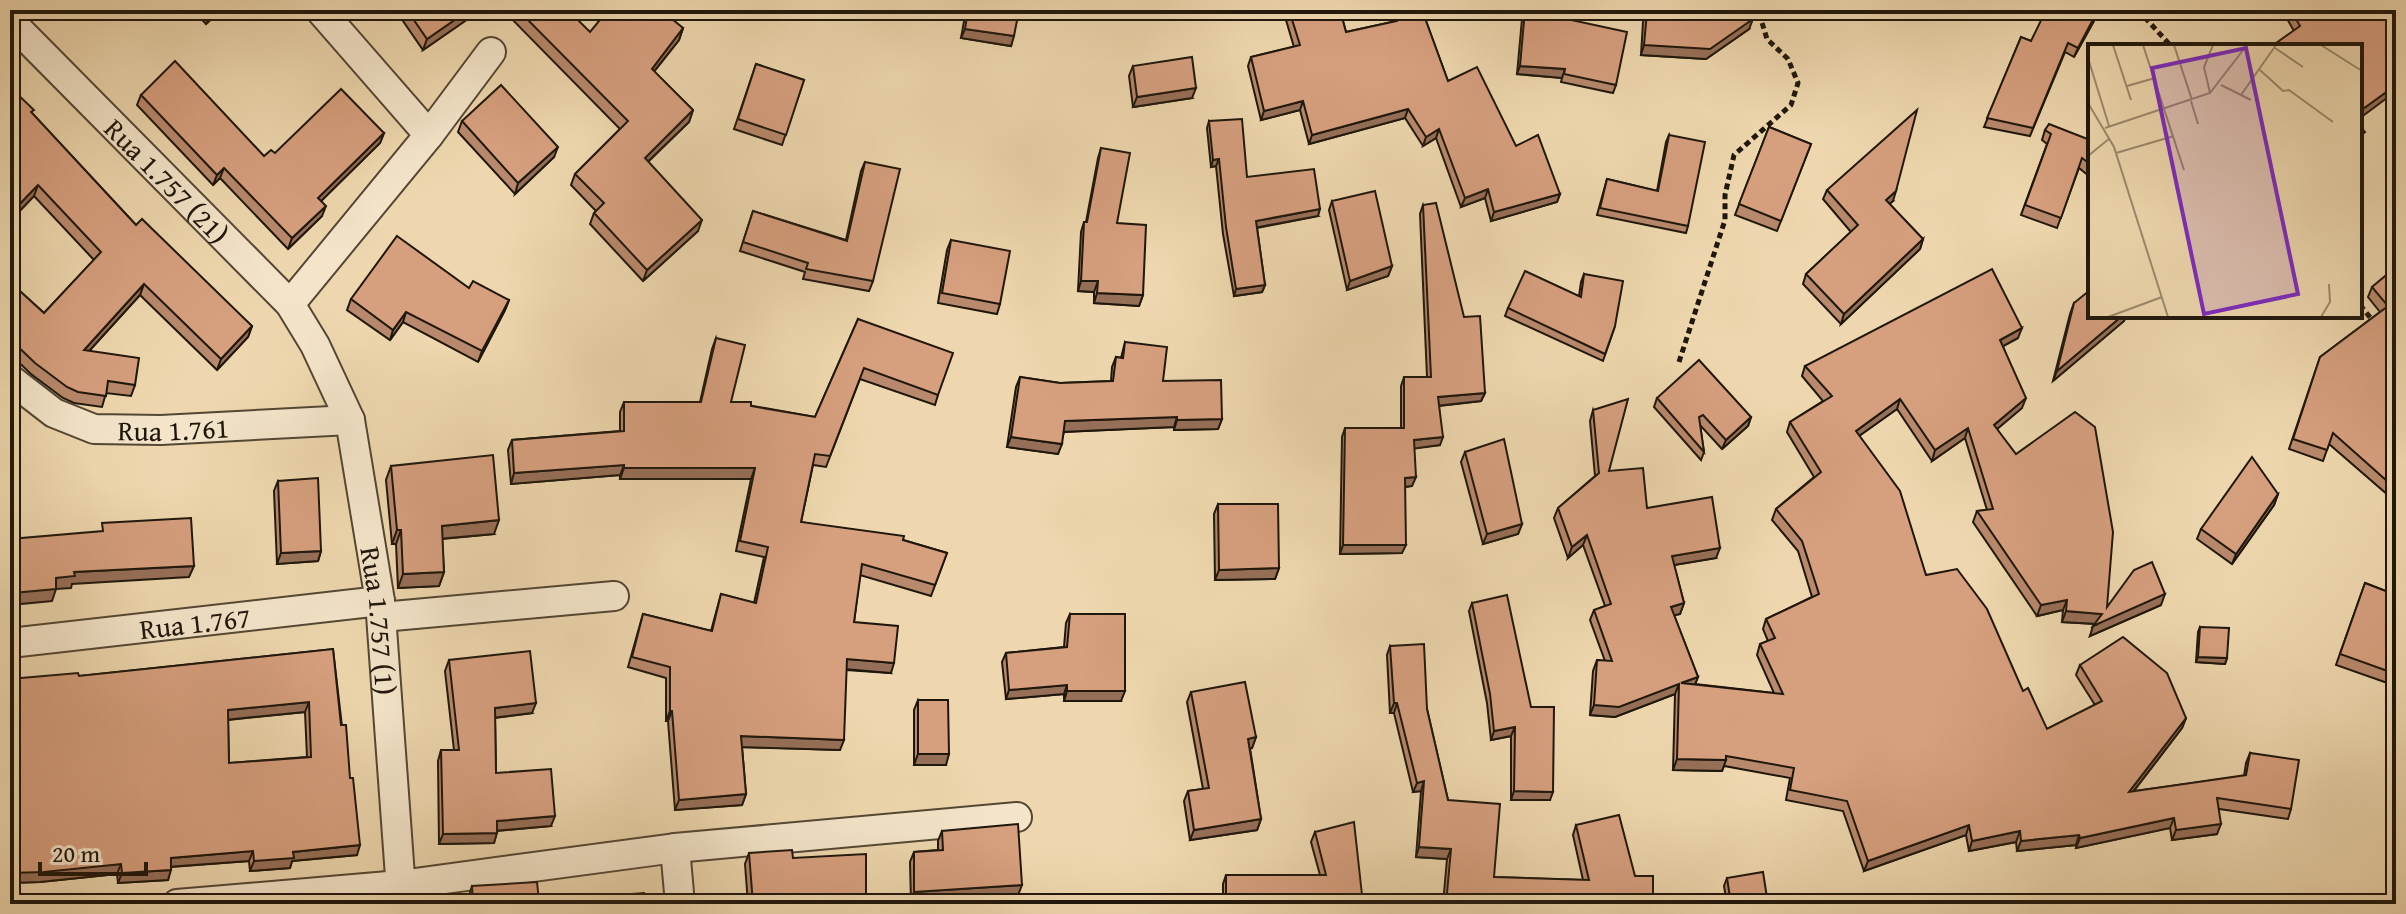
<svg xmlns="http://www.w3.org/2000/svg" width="2406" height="914" font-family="'Gentium Book Plus',serif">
<rect width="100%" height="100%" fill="#eed7ae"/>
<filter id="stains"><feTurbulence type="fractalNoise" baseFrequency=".0025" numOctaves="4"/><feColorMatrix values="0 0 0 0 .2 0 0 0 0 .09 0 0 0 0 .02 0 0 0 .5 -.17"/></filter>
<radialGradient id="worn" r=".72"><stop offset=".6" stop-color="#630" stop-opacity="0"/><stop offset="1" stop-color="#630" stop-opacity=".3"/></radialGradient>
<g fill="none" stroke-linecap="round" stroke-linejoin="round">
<defs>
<g id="street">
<polyline points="320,10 429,135"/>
<path id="s1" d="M10 21 290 304 315 345 350 420 380 601 402 904"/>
<polyline points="290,304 429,135 491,52"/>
<path id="s2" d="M10 379 54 413 94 429 161 430 350 420"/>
<polyline points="382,617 614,596"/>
<path id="s3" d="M10 643 380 601"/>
<polyline points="675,848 680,904"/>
<polyline points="177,904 400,885 675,848 1017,817"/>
</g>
</defs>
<use href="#street" stroke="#534734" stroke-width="32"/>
<g stroke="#1f170c" stroke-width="5" stroke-dasharray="6 4" stroke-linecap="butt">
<polyline points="2138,10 2171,46"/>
<polyline points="2360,305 2373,321"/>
<polyline points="1679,362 1725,220 1725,195 1734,155 1791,105 1798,83 1788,59 1767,39 1760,16 1761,10"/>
</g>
<use href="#street" stroke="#f4e5ca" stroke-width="28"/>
</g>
<g fill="#b8896c" stroke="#1f170c" stroke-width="2" fill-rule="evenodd">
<polygon points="34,10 48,10 40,17"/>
<polygon points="193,10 221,10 206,24"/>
<polygon points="404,10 496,10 483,19 478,12 423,50 401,18"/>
<polygon points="503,10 553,10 590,32 683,28 679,40 654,72 693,110 689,122 648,162 698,231 643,281 590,224 594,213 596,211 571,185 575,174 620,129"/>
<polygon points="966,10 1019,10 1011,46 961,38"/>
<polygon points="1283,10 1340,10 1346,32 1396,21 1398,10 1422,10 1448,81 1516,146 1560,194 1557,202 1491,221 1485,198 1461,207 1436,138 1423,146 1405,118 1309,144 1300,110 1261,120 1248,66 1251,57 1294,47"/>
<polygon points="1525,10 1616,85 1613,93 1561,82 1562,78 1517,74 1522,19"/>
<polygon points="2100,10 2074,57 2065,52 2030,136 1984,127 2021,37 2031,41"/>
<polygon points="2282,10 2396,10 2396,94 2294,31"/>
<polygon points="1647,12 1749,29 1706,59 1641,55 1643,22"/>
<polygon points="756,64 804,80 782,145 734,129"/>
<polygon points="1133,66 1192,98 1133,107 1129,76"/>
<polygon points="10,87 32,113 136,225 252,326 248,337 217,370 140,295 89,351 135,385 131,396 106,393 102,407 74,403 63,398 31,374 10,354 10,282 44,313 94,260 34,196 10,221"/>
<polygon points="141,95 264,156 384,133 380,143 321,201 322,216 288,249 220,178 213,185 137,105"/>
<polygon points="462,121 554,157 515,194 458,132"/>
<polygon points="1209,121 1247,177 1318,216 1257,228 1265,285 1262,292 1234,296 1223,234 1216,166 1211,167 1207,128"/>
<polygon points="1769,127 1811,144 1777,231 1735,215"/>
<polygon points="2045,130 2090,140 2090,177 2079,168 2057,228 2021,215 2047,144 2042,140"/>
<polygon points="1669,135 1688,226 1686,233 1597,215 1607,179 1657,191 1666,142"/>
<polygon points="1101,148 1117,223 1143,295 1139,306 1094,303 1094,292 1078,291 1081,232 1084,222 1086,222 1098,158"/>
<polygon points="865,162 873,281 869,291 803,279 805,272 740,251 753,211 846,240 861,171"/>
<polygon points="1827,190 1893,201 1889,204 1923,239 1920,249 1841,324 1803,284 1806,274 1851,232 1823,199"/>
<polygon points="1332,201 1392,266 1388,276 1347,290 1329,210"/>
<polygon points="1423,205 1485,393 1481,401 1439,406 1440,445 1414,448 1412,486 1405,487 1402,553 1340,554 1342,437 1345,428 1401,428 1401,386 1404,377 1427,377 1420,214"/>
<polygon points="951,240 1000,304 997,314 938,303 947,250"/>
<polygon points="2396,267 2396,502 2329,444 2323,461 2289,449 2320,357 2380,312 2368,297 2372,287"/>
<polygon points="1584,274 1615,326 1603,361 1505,316 1508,308 1579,296 1581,282"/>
<polygon points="469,288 509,300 505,310 478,362 403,322 390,340 347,310 351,299"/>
<polygon points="2074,303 2090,316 2126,316 2124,321 2053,381 2070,314"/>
<polygon points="858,319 938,395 935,405 860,379 826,467 813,465 801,522 903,540 947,553 931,596 860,575 854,622 891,673 846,670 840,750 742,747 746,794 742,805 675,810 668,721 666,721 666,678 628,667 643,614 711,631 721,594 754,603 764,557 736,551 751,479 620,479 620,475 511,484 508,450 512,440 620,431 620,412 624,402 700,402 712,349 716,338 731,402 815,417"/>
<polygon points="2018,338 2003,346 2022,408 1997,429 2107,607 2161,605 2090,636 2095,624 2062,622 2063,610 2037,616 1973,522 1977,511 1987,510 1965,438 1932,461 1897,409 1859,436 1926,575 2023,691 2047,729 2095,705 2076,675 2080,665 2186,718 2182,728 2134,791 2244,776 2246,763 2250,753 2291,809 2288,819 2219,809 2217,834 2172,840 2170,828 2076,848 2076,845 2017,851 2016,842 1969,851 1966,835 1864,871 1843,811 1786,800 1790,778 1724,766 1722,771 1673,770 1675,694 1615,717 1590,715 1593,671 1597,660 1605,661 1590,620 1594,610 1605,606 1583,545 1568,558 1554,518 1558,508 1595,476 1590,421 1593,410 1609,471 1647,508 1716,558 1674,565 1684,603 1680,614 1674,615 1698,677 1695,684 1774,693 1757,655 1760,644 1768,641 1763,629 1766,619 1812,597 1798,551 1772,520 1776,509 1814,477 1787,432 1790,422 1823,401 1802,376 1805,366"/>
<polygon points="1125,342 1163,381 1222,419 1218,429 1174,430 1174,427 1064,432 1058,454 1007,447 1016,387 1020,377 1060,383 1111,381 1112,367 1116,357 1121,358"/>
<polygon points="1657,398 1751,417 1748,426 1722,449 1700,425 1704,452 1701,460 1654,407"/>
<polygon points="1465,452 1522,524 1518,534 1483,544 1461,462"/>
<polygon points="391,466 494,534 442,539 444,572 439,586 398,588 396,544 392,544 386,480"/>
<polygon points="278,481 321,551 318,561 277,564 274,491"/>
<polygon points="2278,494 2274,505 2232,564 2197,539 2201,529"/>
<polygon points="1218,504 1279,568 1275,579 1215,580 1214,514"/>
<polygon points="2365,583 2396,595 2396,686 2336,665"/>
<polygon points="1472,603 1531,707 1550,800 1511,800 1511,736 1491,740 1487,703 1469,611"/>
<polygon points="1070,614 1121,701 1064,701 1064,694 1006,699 1002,662 1006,653 1064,647 1066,623"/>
<polygon points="2200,627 2227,658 2225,664 2196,662 2198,632"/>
<polygon points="1390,646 1427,709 1448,800 1494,877 1583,880 1573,835 1576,825 1635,876 1653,904 1443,904 1447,859 1416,857 1421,791 1413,792 1394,713 1390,713 1387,655"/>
<path d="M333 649 357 855 292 861 290 868 250 871 249 861 171 867 168 880 118 883 117 874 40 882 10 883V679L79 676ZM305 712 307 757 229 763 228 720Z"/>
<polygon points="449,660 532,713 495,718 496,773 551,826 497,831 494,843 439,844 438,761 441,750 454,750 445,671"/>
<polygon points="1191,692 1256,737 1252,748 1250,748 1261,819 1257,830 1190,840 1184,801 1188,791 1203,789 1187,702"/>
<polygon points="918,700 946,765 914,765 914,710"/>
<polygon points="942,831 1018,895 911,903 910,862 914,852 938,850 938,841"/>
<polygon points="1315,832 1363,904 1223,904 1223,884 1226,875 1320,875 1311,842"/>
<polygon points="749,853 793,858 866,904 748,904 745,864"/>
<polygon points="1727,878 1768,904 1727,904 1724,886"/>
<polygon points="472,886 539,901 645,904 468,904 468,899"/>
</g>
<g fill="#966f58" stroke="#1f170c" stroke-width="2">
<polygon points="212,10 221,10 206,24"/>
<polygon points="469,10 478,10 478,12 423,50 427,39"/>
<polygon points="486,10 496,10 483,19"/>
<polygon points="2098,10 2100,10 2074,57 2078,48"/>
<polygon points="1753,19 1749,29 1706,59 1641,55 1644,45"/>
<polygon points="683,28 679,40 647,80 652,69"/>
<polygon points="965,29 1014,36 1011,46 961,38"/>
<polygon points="1520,66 1565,69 1562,78 1517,74"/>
<polygon points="2396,85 2395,92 2360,118 2360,111"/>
<polygon points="1196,88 1192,98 1133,107 1137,97"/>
<polygon points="1303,101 1300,110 1261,120 1264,111"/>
<polygon points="1408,109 1405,118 1309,144 1312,135"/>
<polygon points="693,110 689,122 640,169 645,158"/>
<polygon points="1439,129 1436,138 1423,146 1426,137"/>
<polygon points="384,133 380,143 314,208 318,198"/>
<polygon points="558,147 554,157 515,194 518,183"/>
<polygon points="1219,159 1216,166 1211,167 1213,160"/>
<polygon points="224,168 220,178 213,185 217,175"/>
<polygon points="38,185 34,196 10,221 10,214"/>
<polygon points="1488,189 1485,198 1461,207 1465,198"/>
<polygon points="1896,191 1893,201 1882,210 1886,200"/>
<polygon points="1560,194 1557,202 1491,221 1494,212"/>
<polygon points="326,206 322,216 288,249 292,238"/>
<polygon points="1320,209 1318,216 1254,228 1256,221"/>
<polygon points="702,220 698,231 643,281 647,270"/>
<polygon points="1923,239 1920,249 1841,324 1844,314"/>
<polygon points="1392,266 1388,276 1347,290 1350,281"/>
<polygon points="1081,281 1098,281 1094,292 1078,291"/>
<polygon points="144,284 140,295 80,361 84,350"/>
<polygon points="1265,285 1262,292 1234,296 1236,289"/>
<polygon points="1097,293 1143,295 1139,306 1094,303"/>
<polygon points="509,300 505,310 478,362 482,351"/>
<polygon points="406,312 403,322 390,340 393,330"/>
<polygon points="2122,316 2126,316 2124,321 2053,381 2057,371"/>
<polygon points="252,326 248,337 217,370 221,359"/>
<polygon points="2022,328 2018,338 1996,350 2000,340"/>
<polygon points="1485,393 1481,401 1435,406 1438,397"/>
<polygon points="2026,398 2022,408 1990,435 1994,425"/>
<polygon points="1900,399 1897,409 1852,441 1856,431"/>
<polygon points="1177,417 1174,427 1061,432 1065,421"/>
<polygon points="1751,417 1748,426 1722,449 1726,440"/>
<polygon points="1222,419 1218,429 1174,430 1177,420"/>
<polygon points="1968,428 1965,438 1932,461 1935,450"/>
<polygon points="1011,437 1062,444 1058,454 1007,447"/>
<polygon points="1443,437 1440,445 1411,449 1414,440"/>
<polygon points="624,465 620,475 511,484 514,473"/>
<polygon points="624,468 755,468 751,479 620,479"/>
<polygon points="1416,477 1412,486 1402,487 1405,478"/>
<polygon points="2278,494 2274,505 2232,564 2236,554"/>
<polygon points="499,520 494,534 437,539 442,526"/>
<polygon points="1522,524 1518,534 1483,544 1487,534"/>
<polygon points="397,530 401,530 396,544 392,544"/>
<polygon points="1587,535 1583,545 1568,558 1572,547"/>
<polygon points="1343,545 1406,545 1402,553 1340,554"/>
<polygon points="1720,548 1716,558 1668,566 1672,556"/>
<polygon points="321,551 318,561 277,564 281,553"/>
<polygon points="194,566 189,577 72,584 71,588 56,589 52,601 10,605 13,593 74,572"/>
<polygon points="1279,568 1275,579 1215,580 1219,570"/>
<polygon points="444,572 439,586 398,588 403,574"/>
<polygon points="2165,594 2161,605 2090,636 2093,626 2098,624 2062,622 2066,611 2102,614"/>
<polygon points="2067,600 2063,610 2037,616 2041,605"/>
<polygon points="1684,603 1680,614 1667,617 1671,607"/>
<polygon points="10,605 14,605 10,616"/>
<polygon points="2198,657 2227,658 2225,664 2196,662"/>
<polygon points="847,659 894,663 891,673 843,669"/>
<polygon points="1698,677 1694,687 1681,683"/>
<polygon points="1679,684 1675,694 1615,717 1590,715 1594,705"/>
<polygon points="1067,685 1064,694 1006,699 1009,690"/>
<polygon points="1067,691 1125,691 1121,701 1064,701"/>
<polygon points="309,702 305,712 224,720 228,710"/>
<polygon points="536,703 532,713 491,718 495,708"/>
<polygon points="1394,703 1397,703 1394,713 1390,713"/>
<polygon points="670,711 672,711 668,721 666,721"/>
<polygon points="2186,718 2182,728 2125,802 2129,792"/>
<polygon points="1515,727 1511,736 1491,740 1494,731"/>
<polygon points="741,736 844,740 840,750 738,747"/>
<polygon points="1256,737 1252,748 1244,749 1248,739"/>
<polygon points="918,754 949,754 946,765 914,765"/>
<polygon points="1677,759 1726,760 1722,771 1673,770"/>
<polygon points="1424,781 1421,791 1413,792 1417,783"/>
<polygon points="1514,791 1553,792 1550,800 1511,800"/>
<polygon points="746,794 742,805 675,810 679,800"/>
<polygon points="555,816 551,826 493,831 497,821"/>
<polygon points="2174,818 2170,828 2076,848 2080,838"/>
<polygon points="1261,819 1257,830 1190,840 1194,830"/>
<polygon points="2221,824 2217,834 2172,840 2176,830"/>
<polygon points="1969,825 1966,835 1864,871 1868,861"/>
<polygon points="2020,831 2016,842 1969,851 1972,841"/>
<polygon points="497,833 494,843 439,844 443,834"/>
<polygon points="2079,835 2076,845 2017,851 2021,841"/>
<polygon points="360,845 357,855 292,861 290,868 250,871 254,861 293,852"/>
<polygon points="1419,847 1451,849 1447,859 1416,857"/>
<polygon points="253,851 249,861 167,867 171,858"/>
<polygon points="121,864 117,874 40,882 10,883 10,873"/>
<polygon points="171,870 168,880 118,883 122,873"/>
<polygon points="1022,885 1018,895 911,903 914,892"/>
</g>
<g fill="#d69f7e" stroke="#1f170c" stroke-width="2" fill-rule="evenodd">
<polygon points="407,10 469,10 427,39"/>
<polygon points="518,10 553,10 554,12 556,10 568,10 590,32 608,10 661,10 683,28 652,69 693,110 645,158 702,220 647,270 594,213 604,203 575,174 628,121"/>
<polygon points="968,10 1019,10 1014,36 965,29"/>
<polygon points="1289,10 1340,10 1346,32 1397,21 1399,10 1422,10 1448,81 1477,67 1516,146 1538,135 1560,194 1494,212 1488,189 1465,198 1439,129 1426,137 1408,109 1312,135 1303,101 1264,111 1251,57 1300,45"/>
<polygon points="1525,10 1627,32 1616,85 1564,74 1565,69 1520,66"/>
<polygon points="2046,10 2098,10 2078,48 2068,43 2033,128 1987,118 2021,37 2031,41"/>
<polygon points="2291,10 2396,10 2396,85 2360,111 2360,46 2272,46 2300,26"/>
<polygon points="1647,12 1753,19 1710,49 1644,45"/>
<polygon points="1192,57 1196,88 1137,97 1133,66"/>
<polygon points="175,61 264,156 271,150 275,153 341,89 384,133 318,198 326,206 292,238 224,168 217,175 141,95"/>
<polygon points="756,64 804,80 786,135 738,119"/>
<polygon points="501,85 558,147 518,183 462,121"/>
<polygon points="10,87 34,110 31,112 136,225 142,219 252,326 221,359 144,284 84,350 139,358 135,385 108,381 106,396 78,392 67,387 35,363 10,339 10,282 44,313 101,252 38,185 10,214"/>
<polygon points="1917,110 1896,191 1886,200 1923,239 1844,314 1806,274 1858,225 1827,190"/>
<polygon points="1242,119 1247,177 1314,169 1320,209 1256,221 1265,285 1236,289 1226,227 1219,159 1213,160 1209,121"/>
<polygon points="2049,124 2090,140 2090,164 2082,158 2061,218 2025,205 2051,134 2045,130"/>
<polygon points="2360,126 2365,132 2360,136"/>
<polygon points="1769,127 1811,144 1781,221 1739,204"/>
<polygon points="1669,135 1705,142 1688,226 1600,208 1607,179 1658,191"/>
<polygon points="1101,148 1130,153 1117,223 1146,225 1143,295 1097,293 1098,281 1081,281 1084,222 1087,222"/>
<polygon points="865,162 900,169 873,281 806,269 808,263 743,242 753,211 847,241"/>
<polygon points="1375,191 1392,266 1350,281 1332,201"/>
<polygon points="1436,203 1464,317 1480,316 1485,393 1438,397 1443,437 1414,440 1416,477 1405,478 1406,545 1343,545 1345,428 1404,428 1404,377 1431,377 1423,205"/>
<polygon points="397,236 469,288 473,281 509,300 482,351 406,312 393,330 351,299"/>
<polygon points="951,240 1010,251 1000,304 942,293"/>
<polygon points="2396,267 2396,489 2333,433 2327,450 2293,439 2320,357 2388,306 2372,287"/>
<polygon points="1992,269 2022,328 2000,340 2026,398 1994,425 2016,454 2075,412 2095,427 2113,532 2107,607 2134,570 2152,562 2165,594 2093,626 2102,614 2066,611 2067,600 2041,605 1977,511 1993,509 1968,428 1935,450 1900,399 1856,431 1900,491 1926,575 1957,569 1987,609 2023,691 2028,688 2047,729 2102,701 2080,665 2123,637 2167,673 2186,718 2129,792 2246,775 2250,753 2299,760 2291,809 2217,798 2221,824 2176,830 2174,818 2080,838 2079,835 2021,841 2020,831 1972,841 1969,825 1868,861 1847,801 1790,790 1794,768 1726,756 1726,760 1677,759 1679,684 1619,707 1594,705 1597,660 1612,661 1594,610 1611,604 1587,535 1572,547 1558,508 1599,473 1593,410 1628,399 1609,471 1643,468 1647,508 1712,497 1720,548 1672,556 1684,603 1671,607 1698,677 1681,683 1783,694 1760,644 1775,638 1766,619 1819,594 1802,541 1776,509 1821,472 1790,422 1832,396 1805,366"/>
<polygon points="1525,271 1581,297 1584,274 1623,281 1615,326 1605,354 1508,308"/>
<polygon points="2090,290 2090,316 2122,316 2057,371 2074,303"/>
<polygon points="858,319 953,353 938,395 864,368 830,456 815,454 801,522 904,536 903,540 947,553 935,585 862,564 854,622 898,626 894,663 847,659 844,740 741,736 746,794 679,800 672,711 670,711 670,667 632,657 643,614 712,631 721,594 756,603 768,547 740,541 755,468 624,468 624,465 514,473 512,440 624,431 624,402 701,402 716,338 745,345 731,402 751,402 751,406 815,417"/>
<polygon points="1125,342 1167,347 1163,381 1221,380 1222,419 1177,420 1177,417 1065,421 1062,444 1011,437 1020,377 1060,383 1113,381 1116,357 1123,358"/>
<polygon points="1699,360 1751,417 1726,440 1703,415 1699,417 1704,452 1657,398"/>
<polygon points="1504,439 1522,524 1487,534 1465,452"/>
<polygon points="493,455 499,520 442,526 444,572 403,574 401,530 397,530 391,466"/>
<polygon points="2252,457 2278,494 2236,554 2201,529"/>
<polygon points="318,478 321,551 281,553 278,481"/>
<polygon points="1218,504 1278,504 1279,568 1219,570"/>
<polygon points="191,518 194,566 74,572 75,576 56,578 56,589 13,593 14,605 10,605 10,539 103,531 102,523"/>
<polygon points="2365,583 2396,595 2396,674 2340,654"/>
<polygon points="1507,595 1531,707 1554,707 1553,792 1514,791 1515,727 1494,731 1490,694 1472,603"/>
<polygon points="1070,614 1125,614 1125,691 1067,691 1067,685 1009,690 1006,653 1067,647"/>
<polygon points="2200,627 2229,628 2227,658 2198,657"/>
<polygon points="1424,644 1427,709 1448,800 1500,804 1494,877 1589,880 1576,825 1619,815 1635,876 1653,876 1653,904 1446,904 1451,849 1419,847 1424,781 1417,783 1397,703 1394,703 1390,646"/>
<path d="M333 649 341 725H346L350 778H353L360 845 293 852 294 858 254 861 253 851 171 858V870L122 873 121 864 44 872 10 873V679L78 673 79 676ZM309 702 311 757 229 763 228 710Z"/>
<polygon points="530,651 536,703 495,708 496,773 551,769 555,816 497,821 497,833 443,834 441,750 459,750 449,660"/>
<polygon points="1245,682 1256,737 1248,739 1261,819 1194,830 1188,791 1209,788 1191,692"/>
<polygon points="918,700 948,700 949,754 918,754"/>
<polygon points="1354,822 1363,904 1226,904 1226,875 1326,875 1315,832"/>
<polygon points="1018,824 1022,885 914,892 914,852 943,850 942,831"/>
<polygon points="792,850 793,858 866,854 866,904 753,904 749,853"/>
<polygon points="1763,872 1768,904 1731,904 1727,878"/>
<polygon points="537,882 539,901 644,893 645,904 473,904 472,886"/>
<polygon points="1066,894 1106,895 1106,904 1066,904"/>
</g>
<g text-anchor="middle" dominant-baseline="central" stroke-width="6" stroke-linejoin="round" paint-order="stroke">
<g font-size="28" fill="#1f170c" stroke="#f4e5ca">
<text stroke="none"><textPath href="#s1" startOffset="224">Rua 1.757 (21)</textPath></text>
<text stroke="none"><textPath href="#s2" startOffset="178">Rua 1.761</textPath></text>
<text stroke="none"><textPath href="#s1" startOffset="732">Rua 1.757 (1)</textPath></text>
<text stroke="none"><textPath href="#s3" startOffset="186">Rua 1.767</textPath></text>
</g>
</g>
<g transform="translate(2088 44)">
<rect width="274" height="274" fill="#eed7ae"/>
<path fill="none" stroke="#9b8a6d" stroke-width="2" d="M25 1 43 56M55 1 96 126M86 1 104 56M233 1 274 27M187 4 215 23M0 14 21 82M172 26 195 47 201 46 245 78M133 41 163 56M39 42 67 34M122 49 116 23 125 1M153 51 188 1M103 57 110 80M0 59 26 103 80 273M17 84 122 49 159 1M28 109 86 92M0 112 22 94M20 273 74 253M233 273 242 258 241 240"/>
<path fill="#7b2cbf" fill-opacity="0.15" stroke="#7b2cbf" stroke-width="4" d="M158 4 210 250 116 270 64 24Z"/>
<rect width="274" height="274" fill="none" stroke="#1f170c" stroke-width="4"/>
</g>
<rect width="2406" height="914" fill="none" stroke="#eed7ae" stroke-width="40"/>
<rect x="12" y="12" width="2382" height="890" fill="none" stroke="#1f170c" stroke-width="4"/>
<rect x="20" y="20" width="2366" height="874" fill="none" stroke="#1f170c" stroke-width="2"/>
<path d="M40 862v12h106v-12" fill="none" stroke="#1f170c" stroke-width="4"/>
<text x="52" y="862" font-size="24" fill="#1f170c" stroke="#f4e5ca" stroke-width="6" paint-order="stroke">20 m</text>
<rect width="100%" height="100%" filter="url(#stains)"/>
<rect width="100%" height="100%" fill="url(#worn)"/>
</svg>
